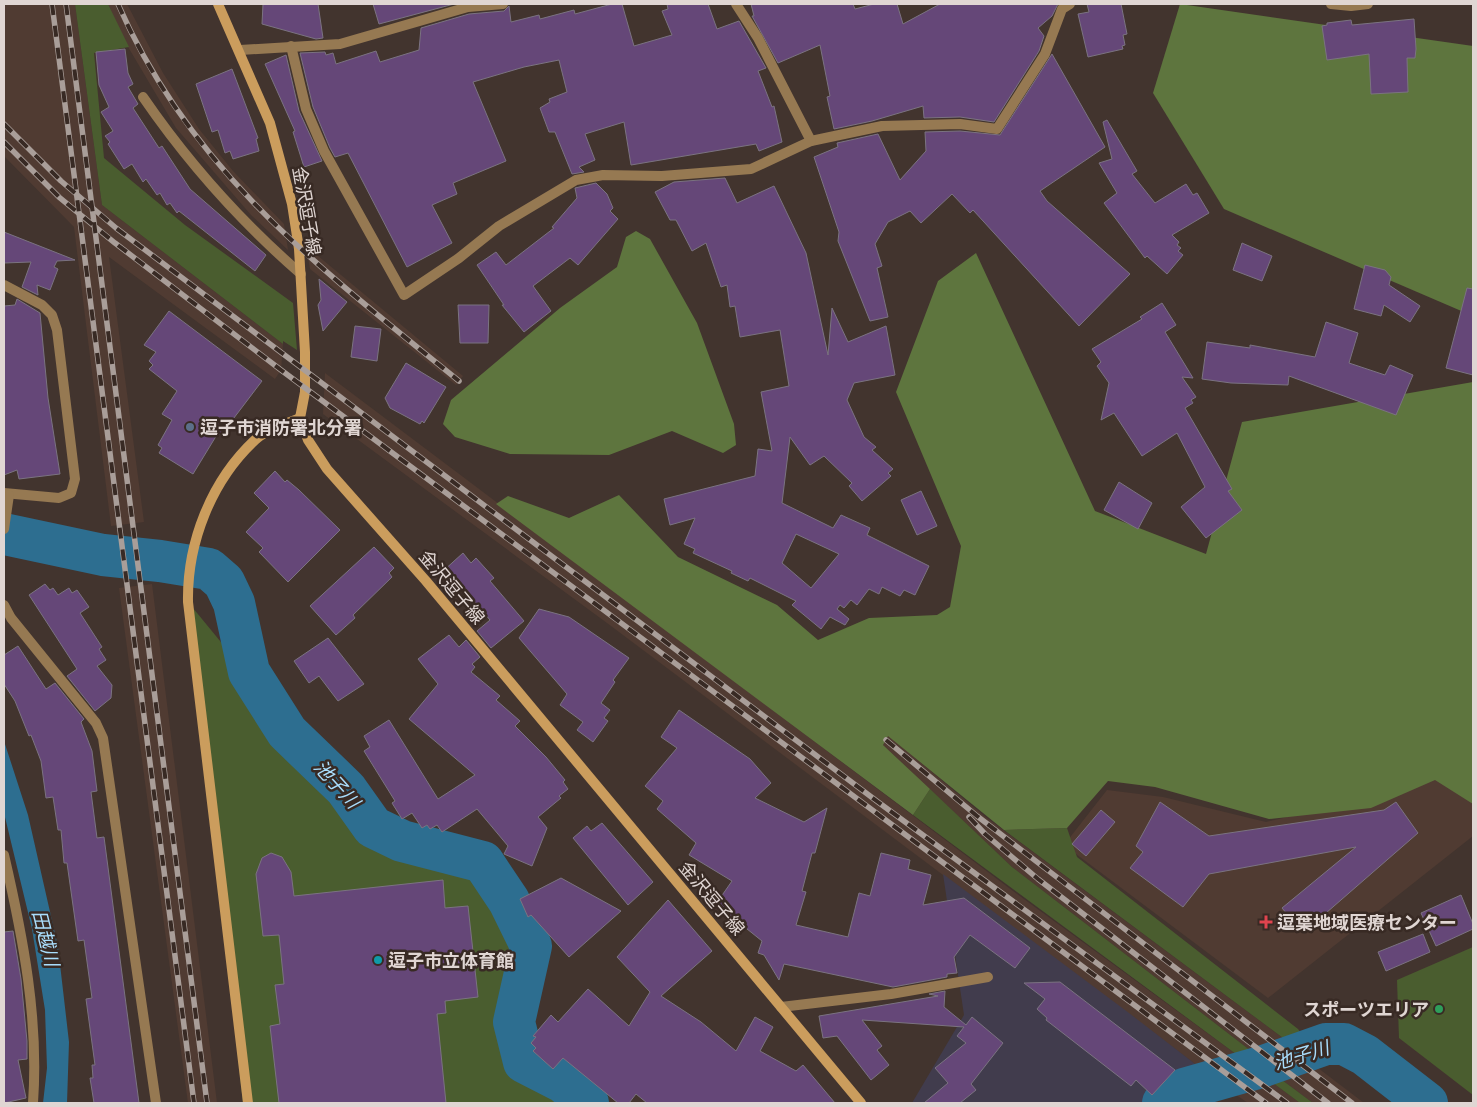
<svg xmlns="http://www.w3.org/2000/svg" width="1477" height="1107" font-family="Lora,'Noto Sans JP',serif">
<rect width="100%" height="100%" fill="#42342e"/>
<g fill="#503b32">
<polygon points="4,4 75,4 102,205 283,344 281,370 275,379 109,257 144,522 111,526 74,227 4,156"/>
<polygon points="108,4 127,4 163,73 199,129 233,171 284,224 288,250 251,215 176,128 121,35"/>
<polygon points="306,246 463,376 456,385 310,269"/>
<polygon points="325,373 1013,891 1244,1060 1214,1065 1203,1070 607,623 323,414"/>
<polygon points="152,584 217,1103 188,1103 119,588"/>
<polygon points="888,735 983,815 1291,1044 1255,1054 1012,867 883,745"/>
<polygon points="1454,747 1473,771 1473,836 1268,998 1064,845 1107,790 1163,797 1266,822 1402,790"/>
<polygon points="1318,1068 1364,1103 1313,1103 1278,1077"/>
<polygon points="1269,1080 1300,1103 1248,1103 1232,1092"/>
</g>
<polygon fill="#413c4d" points="943,874 1129,1013 1203,1070 1185,1074 1148,1103 912,1103 964,1015"/>
<g fill="#4a5d2f">
<polygon points="75,4 108,4 129,47 94,53 104,158 185,225 293,303 297,350 283,341 283,344 102,205"/>
<polygon points="188,602 373,827 483,862 531,946 514,1022 524,1062 577,1103 243,1103"/>
<polygon points="930,789 1012,867 1255,1054 1244,1060 913,815"/>
<polygon points="1067,828 1077,857 1298,1029 1304,1037 1291,1044 1004,830"/>
<polygon points="1473,947 1473,1095 1399,1038 1397,980"/>
<polygon points="1278,1077 1313,1103 1300,1103 1269,1080"/>
</g>
<g fill="#5e753e">
<polygon points="1180,4 1473,46 1473,316 1224,209 1153,93"/>
<polygon points="636,231 650,239 697,323 734,424 736,445 723,453 672,431 609,455 510,454 455,437 443,424 451,400 560,308 617,267 626,237"/>
<polygon points="976,253 1095,511 1206,554 1242,422 1473,382 1473,804 1435,780 1371,808 1269,819 1155,787 1108,781 1067,828 1004,830 888,736 883,745 930,789 913,815 496,504 508,496 569,518 619,495 678,557 777,605 818,640 869,618 937,615 950,607 961,546 896,392 938,281"/>
</g>
<polygon fill="#2d6e90" points="4,741 28,815 58,947 69,1042 67,1103 43,1103 47,1068 45,1010 32,929 4,813"/>
<g fill="none" stroke-linecap="round" stroke-linejoin="round">
<g stroke="#2d6e90" stroke-width="42">
<polyline points="4,534 103,555 160,561 209,569 224,582 234,603 249,672 287,732 346,789 373,827 402,841 483,862 509,901 531,946 514,1022 524,1062 563,1082 588,1103"/>
<polyline points="1163,1103 1184,1089 1261,1067 1326,1044 1344,1044 1365,1055 1427,1103"/>
</g>
</g>
<g fill="#654778" stroke="#7b7381" fill-rule="evenodd">
<polygon points="263,4 318,4 323,38 316,39 262,24"/>
<polygon points="373,4 454,4 379,24"/>
<polygon points="612,4 622,4 634,46 672,35 662,11 668,9 667,4 708,4 717,29 739,21 766,68 758,71 772,107 774,106 782,142 759,151 756,144 631,165 624,122 585,134 595,160 579,167 584,172 572,174 555,132 549,132 540,108 550,102 549,99 567,92 559,60 524,67 473,82 506,161 453,183 457,194 432,205 452,243 407,267 348,153 335,157 330,148 313,107 300,53 325,52 326,55 333,53 336,64 376,51 380,62 419,50 421,28 469,14 504,11 509,6 511,22 539,15 540,19 574,10 575,14"/>
<polygon points="751,4 853,4 855,9 874,4 897,4 903,24 940,4 1058,4 1052,16 1038,28 1044,36 1039,51 994,122 960,117 924,118 923,106 872,121 834,129 827,97 830,96 820,45 778,63 752,16 754,16"/>
<polygon points="1087,4 1121,4 1127,34 1123,35 1125,45 1122,46 1123,49 1088,57 1078,14 1089,12"/>
<polygon points="1414,19 1416,49 1415,58 1407,58 1408,92 1371,94 1369,54 1327,60 1322,26 1327,25 1327,23 1351,20 1352,25"/>
<polygon points="125,49 128,73 133,84 128,87 138,104 133,108 159,148 162,146 190,189 266,255 255,271 179,211 177,213 170,203 167,205 160,193 157,195 146,179 143,182 132,164 124,169 108,144 110,142 105,136 113,131 101,112 109,107 99,85 96,52"/>
<polygon points="1052,54 1105,147 1040,191 1047,201 1130,274 1079,326 973,210 970,213 952,194 921,223 910,211 888,222 875,244 882,266 877,268 888,317 870,321 838,241 839,232 814,157 838,147 837,143 878,134 900,180 926,151 925,132 960,131 1000,135"/>
<polygon points="286,55 299,111 322,161 304,167 293,132 295,131 265,64"/>
<polygon points="232,69 258,138 256,139 259,151 233,159 230,151 225,153 218,130 212,132 196,84"/>
<polygon points="1107,120 1137,171 1132,174 1155,203 1186,184 1193,195 1197,193 1209,213 1172,235 1179,242 1177,245 1181,248 1178,251 1183,255 1167,274 1147,256 1145,258 1104,203 1117,193 1099,163 1112,159 1103,122"/>
<path d="M725 178 737 203 774 186 806 253 828 355 832 308 848 342 886 326 895 375 854 383 847 400 864 437 876 447 872 450 893 469 888 473 891 476 862 501 849 486 852 483 824 456 810 465 790 437 782 503 833 528 841 515 870 528 867 535 929 566 915 595 904 590 900 596 882 587 879 594 869 589 857 605 851 600 844 608 840 605 837 609 849 619 845 625 830 617 821 629 792 605 796 601 750 578 748 581 731 573 732 571 693 553 695 549 684 544 695 518 670 525 664 499 755 476 758 449 772 451 761 392 789 386 780 330 740 337 735 306 730 307 727 285 721 287 706 243 692 251 676 220H670L655 192 674 182ZM796 534 839 554 811 588 782 563Z"/>
<polygon points="596,183 607,194 613,208 610,211 618,219 578,265 570,258 533,286 551,311 524,332 502,305 504,305 477,265 496,252 506,265 554,228 552,227 577,198 575,188"/>
<polygon points="4,232 75,260 57,261 54,267 58,269 50,290 37,285 38,295 22,287 31,262 4,263"/>
<polygon points="1242,243 1272,256 1262,281 1233,270"/>
<polygon points="1365,265 1385,270 1391,277 1389,285 1420,306 1410,322 1384,305 1381,316 1354,309"/>
<polygon points="319,279 347,302 323,331 318,305 321,300"/>
<polygon points="1467,288 1473,289 1473,375 1446,368"/>
<polygon points="17,299 40,313 48,398 60,474 19,479 17,470 4,475 4,306 15,305"/>
<polygon points="1162,303 1176,325 1165,332 1193,378 1182,377 1196,397 1191,400 1193,403 1185,408 1232,489 1228,491 1242,510 1206,538 1181,507 1205,487 1177,433 1142,456 1114,413 1101,420 1109,383 1097,366 1101,362 1092,349 1142,319 1140,317"/>
<polygon points="458,305 489,305 488,343 460,343"/>
<polygon points="169,311 262,381 221,435 218,433 193,474 159,453 162,448 158,445 172,420 162,414 177,391 149,369 153,365 149,361 156,352 144,345"/>
<polygon points="1326,322 1358,333 1349,363 1385,375 1390,365 1413,375 1396,415 1289,376 1288,385 1231,383 1202,379 1207,342 1250,348 1250,345 1315,357"/>
<polygon points="355,326 381,329 377,361 351,357"/>
<polygon points="406,363 446,387 424,423 422,421 420,424 390,408 385,398"/>
<polygon points="275,471 285,482 287,480 299,490 340,530 288,582 259,552 263,548 246,532 269,508 254,493"/>
<polygon points="1119,482 1152,503 1138,529 1104,510"/>
<polygon points="921,491 937,526 917,535 901,500"/>
<polygon points="374,547 394,568 389,573 392,577 353,615 355,618 336,635 310,606"/>
<polygon points="463,553 471,563 476,558 494,578 490,581 524,621 491,648 477,631 490,620 463,588 459,591 442,572"/>
<polygon points="45,584 50,590 53,588 58,595 69,588 72,593 77,590 89,607 80,613 102,647 99,649 106,660 97,666 112,685 111,698 95,711 67,676 77,669 29,595"/>
<polygon points="539,609 569,617 629,658 613,680 615,682 601,703 610,710 604,718 608,721 593,742 577,730 583,722 560,705 567,694 519,638"/>
<polygon points="449,635 459,647 466,640 480,657 472,664 475,667 471,672 500,696 496,700 520,721 515,726 546,757 565,780 563,782 568,789 559,796 561,798 538,817 547,828 532,866 504,854 508,846 477,809 442,832 437,825 430,829 427,825 422,828 412,813 402,819 392,803 395,801 364,751 370,747 364,736 389,720 438,799 475,775 409,719 438,684 418,659"/>
<polygon points="328,638 364,684 338,701 319,676 309,683 294,661"/>
<polygon points="18,646 46,689 55,683 84,719 81,722 92,751 97,791 91,792 97,838 104,837 139,1103 94,1103 90,1078 93,1078 92,1065 95,1065 86,999 92,998 84,940 78,941 67,863 64,863 61,830 58,830 53,797 46,798 41,761 31,735 29,736 15,701 4,684 4,655"/>
<polygon points="679,710 750,759 771,783 755,798 804,822 827,808 815,853 812,853 802,891 806,892 796,925 848,937 859,893 870,896 881,853 910,860 908,869 931,875 923,905 964,898 1030,948 1015,968 970,935 954,957 957,973 947,974 947,977 893,987 784,964 779,980 764,955 758,953 762,941 716,904 732,881 689,855 696,843 657,809 663,801 645,786 677,748 661,737"/>
<polygon points="1160,802 1209,836 1384,810 1396,802 1418,833 1303,933 1282,908 1356,847 1209,874 1183,907 1130,868 1143,852 1136,846"/>
<polygon points="1101,810 1115,822 1086,856 1072,844"/>
<polygon points="602,823 653,882 628,905 573,838 587,826 591,831"/>
<polygon points="271,853 282,857 291,872 294,896 443,880 445,908 468,906 478,997 445,1001 446,1013 437,1014 446,1103 279,1103 270,1026 280,1024 275,985 284,984 279,935 263,936 256,874 262,858"/>
<polygon points="561,878 621,911 569,957 531,915 528,917 520,899"/>
<polygon points="1461,895 1473,924 1473,929 1436,946 1421,913"/>
<polygon points="668,900 712,951 661,996 701,1022 736,1051 755,1017 773,1027 760,1051 796,1071 803,1065 835,1103 647,1103 636,1094 629,1103 618,1103 563,1058 553,1069 533,1051 536,1048 531,1043 536,1037 533,1036 551,1015 558,1022 588,989 629,1026 650,992 617,957"/>
<polygon points="13,931 21,979 27,1041 27,1059 18,1060 26,1098 4,1103 4,932"/>
<polygon points="1423,934 1430,952 1386,971 1378,952"/>
<polygon points="1060,982 1175,1070 1152,1095 1136,1080 1131,1086 1046,1020 1047,1018 1037,1009 1045,999 1024,983"/>
<polygon points="945,991 944,1007 966,1025 972,1017 1003,1043 971,1084 976,1090 960,1103 924,1103 948,1083 935,1068 966,1043 957,1036 964,1027 862,1020 882,1046 877,1050 889,1065 871,1080 837,1036 823,1038 819,1016 938,996 929,994"/>
</g>
<g fill="none" stroke-linecap="round" stroke-linejoin="round">
<g stroke="#967952" stroke-width="10">
<polyline points="736,4 758,38 811,141 882,126 960,124 997,129 1045,54 1062,9 1070,4"/>
<polyline points="1331,4 1351,6 1368,4"/>
<polyline points="291,46 306,109 324,151 404,295 459,258 499,226 576,180 603,175 662,176 751,169 811,141"/>
<polyline points="240,50 340,44 468,7 503,4"/>
<path d="M143 97C189 164 240 221 301 274"/>
<polyline points="4,285 42,305 52,315 57,330 75,479 71,493 59,498 4,493"/>
<polyline points="4,529 9,495"/>
<polyline points="4,605 11,618 96,723 103,738 156,1103"/>
<path d="M4 855C23 937 39 1019 33 1103"/>
<polyline points="781,1007 891,994 988,977"/>
</g>
<g stroke="#cb9d5d" stroke-width="10">
<polyline points="218,4 270,123 292,204 299,249 305,352 305,392 300,418 308,440 327,469 426,581 861,1103"/>
<path d="M248 1103 188 602C187 543 211 481 255 440 267 429 286 424 300 418"/>
</g>
<defs>
<g id="rail">
<polyline points="52,4 194,1103"/>
<polyline points="66,4 207,1103"/>
<path d="M118 4C192 173 320 268 459 381"/>
<polyline points="4,124 61,181 116,228 878,802 1287,1103"/>
<polyline points="4,142 59,197 115,243 281,370 1266,1103"/>
<polyline points="886,740 977,816 1352,1103"/>
<polyline points="969,817 985,834 1038,879 1328,1103"/>
</g>
</defs>
<use href="#rail" stroke="#a99e99" stroke-width="5.5"/>
<use href="#rail" stroke="#382a24" stroke-width="4" stroke-dasharray="11" stroke-linecap="butt"/>
</g>
<circle fill="#5c6f8a" stroke="#382a24" stroke-width="2" cx="190" cy="427" r="5"/>
<path fill="#e0444e" stroke="#382a24" stroke-width="2" d="M1263.5 914.5h5v5h5v5h-5v5h-5v-5h-5v-5h5z"/>
<circle fill="#0f9aa8" stroke="#382a24" stroke-width="2" cx="378" cy="960" r="5"/>
<circle fill="#2e9e5b" stroke="#382a24" stroke-width="2" cx="1439" cy="1009" r="5"/>
<g text-anchor="middle" dominant-baseline="central" stroke-width="5" stroke-linejoin="round" paint-order="stroke">
<g font-size="18" fill="#e0d6d3" stroke="#382a24">
<text transform="translate(307 211) rotate(80)">金沢逗子線</text>
<text transform="translate(452 587) rotate(50)">金沢逗子線</text>
<text transform="translate(712 898) rotate(50)">金沢逗子線</text>
</g>
<g font-size="18" font-weight="bold" fill="#e0d6d3" stroke="#382a24" text-anchor="start">
<text x="200" y="427">逗子市消防署北分署</text>
<text x="1277" y="922">逗葉地域医療センター</text>
<text x="388" y="960">逗子市立体育館</text>
<text x="1429" y="1009" text-anchor="end">スポーツエリア</text>
</g>
<g font-size="19" font-style="italic" fill="#a9ddfc" stroke="#382a24">
<text transform="translate(337 784) rotate(48)">池子川</text>
<text transform="translate(46 938) rotate(76)">田越川</text>
<text transform="translate(1301 1055) rotate(-17)">池子川</text>
</g>
</g>
<rect width="1477" height="1107" fill="none" stroke="#e0d6d3" stroke-width="10"/>
</svg>
